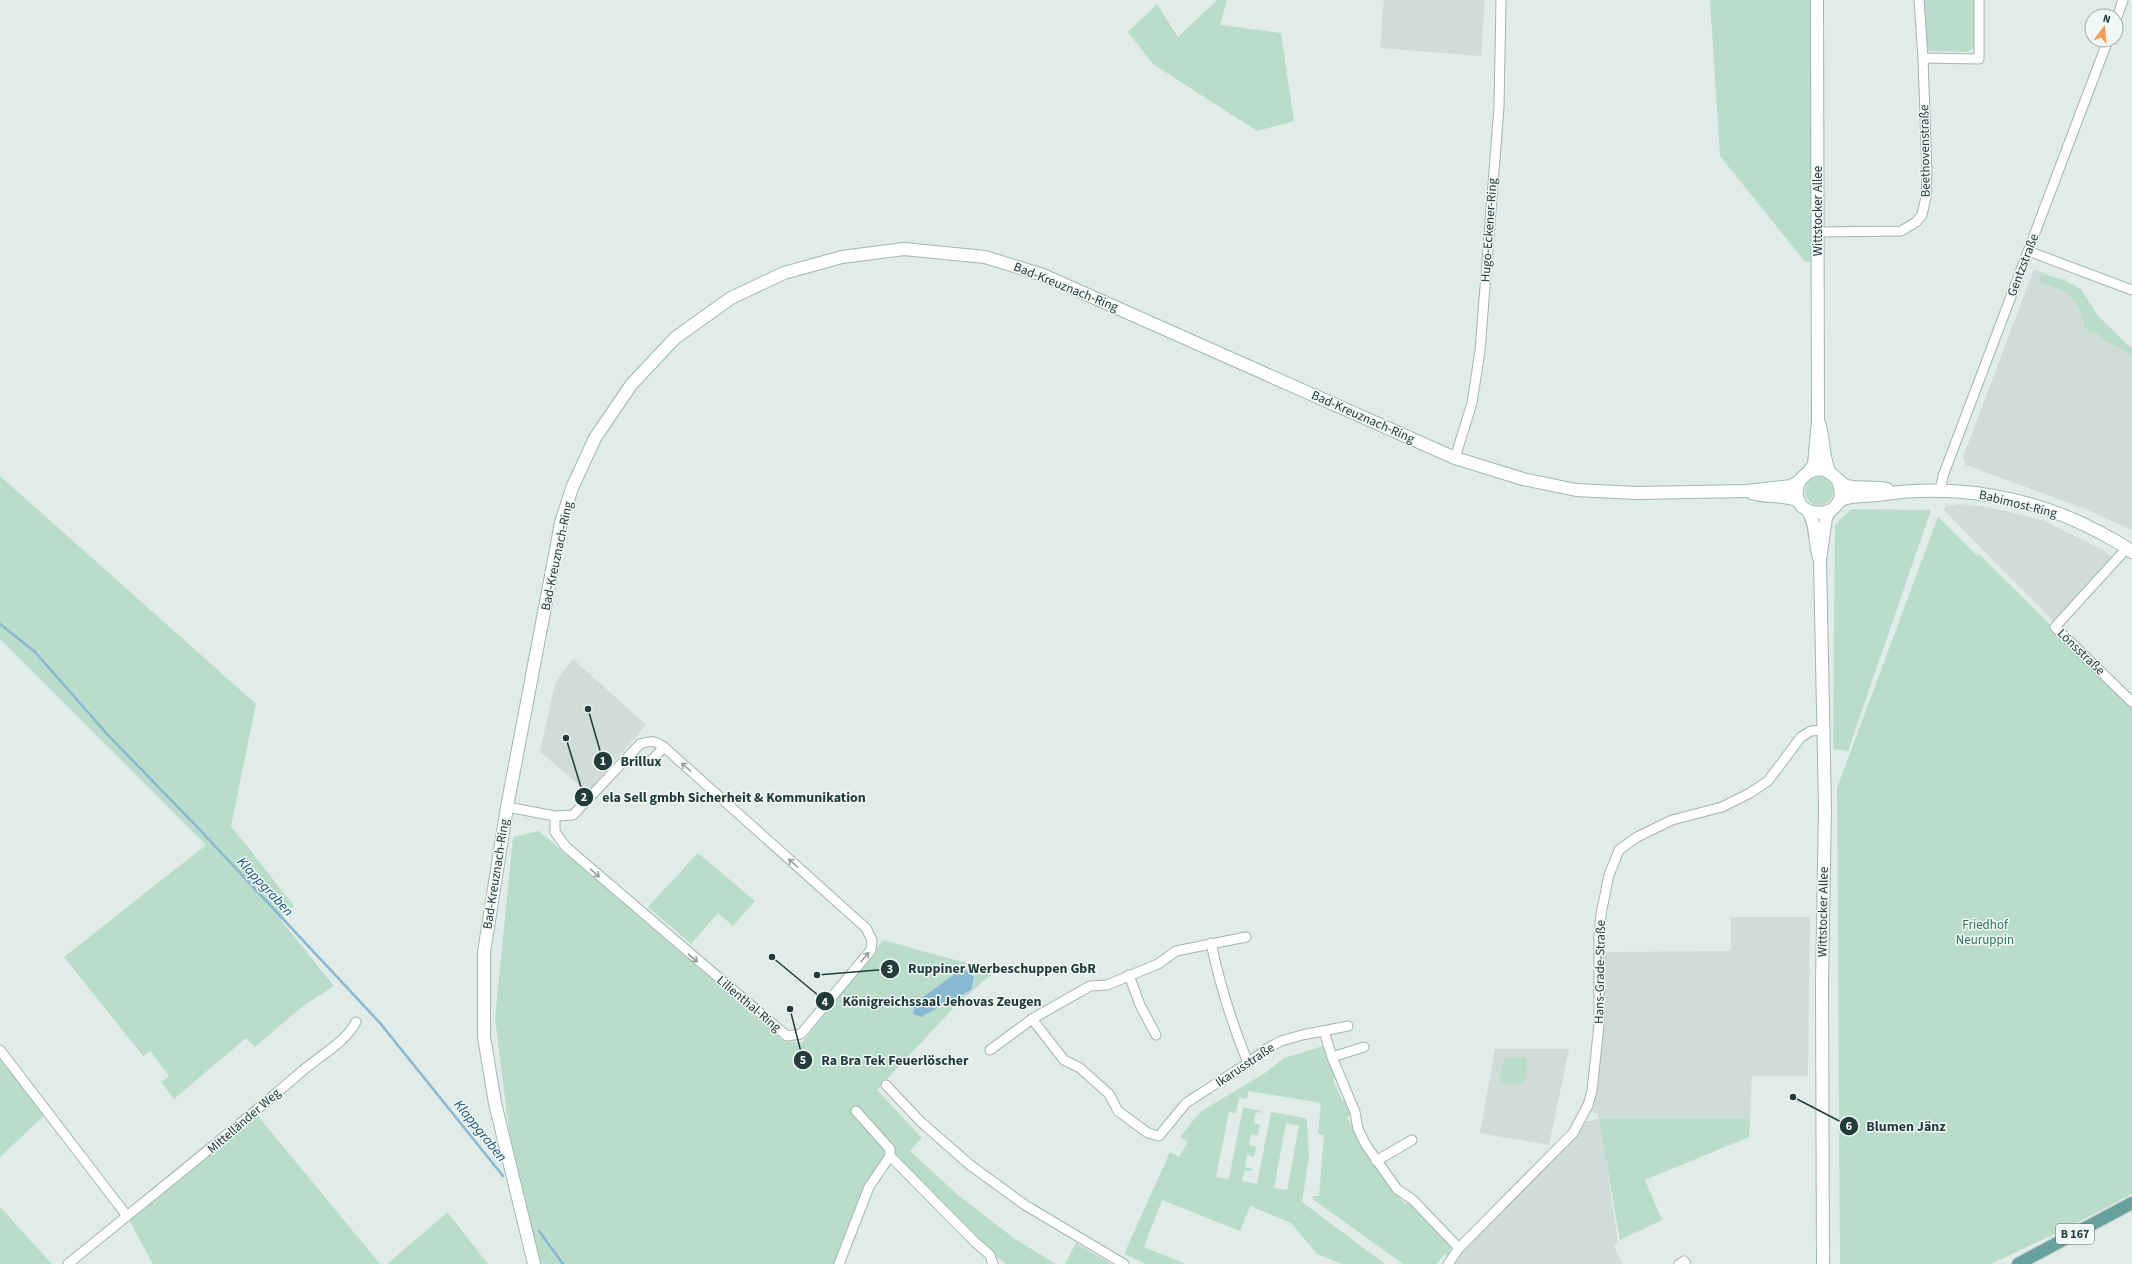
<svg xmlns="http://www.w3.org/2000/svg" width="2132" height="1264" font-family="'Source Sans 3',sans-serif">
<rect width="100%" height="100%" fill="#e1ece9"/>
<g fill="#cfdcd8">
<polygon points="1384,0 1485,0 1481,56 1380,48"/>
<polygon points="2034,269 2075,286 2087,312 2082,325 2122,340 2132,349 2132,530 2083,508 1966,465 1963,457"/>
<polygon points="1960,504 1988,507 2042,520 2103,550 2112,557 2054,622 1944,510 1946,506"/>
<polygon points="573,659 646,725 588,792 540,752 555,683"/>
<polygon points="1731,917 1810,917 1808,1076 1752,1076 1750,1119 1600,1120 1618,1243 1613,1245 1623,1264 1454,1264 1463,1250 1576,1135 1584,1122 1599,1119 1598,1114 1585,1110 1595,1092 1605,952 1731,951"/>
<polygon points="1495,1049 1569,1049 1549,1145 1480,1133"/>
</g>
<g fill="#b9ddca" fill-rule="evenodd">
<polygon points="1217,0 1227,0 1220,25 1281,33 1294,121 1257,131 1153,64 1128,32 1157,4 1178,37"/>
<polygon points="1710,0 1813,0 1813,262 1805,262 1720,156"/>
<polygon points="1922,0 1975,0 1975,43 1972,49 1967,52 1928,51"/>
<path d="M2041 274 2064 280 2081 289 2098 316 2132 349V357L2125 350 2105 341 2099 334 2085 329C2077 293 2072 295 2040 281Z"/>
<polygon points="0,476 256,704 231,826 294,906 280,919 334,986 303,1006 255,1047 246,1038 174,1099 161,1082 169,1076 150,1051 143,1056 64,957 206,845 0,639"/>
<circle cx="1819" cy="491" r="14"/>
<polygon points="1851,509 1931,510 1848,751 1833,749 1835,525"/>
<polygon points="1938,517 1977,556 1979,554 2132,706 2132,1194 2069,1227 1991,1264 1840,1264 1837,788"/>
<polygon points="539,831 784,1041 802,1043 883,940 995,971 958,1003 877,1090 922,1138 910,1151 958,1195 1015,1239 1056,1264 1006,1264 977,1241 895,1154 893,1147 885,1150 886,1157 865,1190 834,1264 536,1264 513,1162 495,1018 513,837"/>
<polygon points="698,853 755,901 733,926 718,913 691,944 648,907"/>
<path d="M1323 1046 1335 1077 1333 1080 1342 1100 1346 1101 1352 1114 1347 1117 1371 1162 1405 1204 1410 1200 1447 1241 1451 1247 1448 1256 1444 1254 1437 1264H1403L1314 1200 1312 1196H1319L1324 1135 1318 1134 1321 1103 1248 1091 1247 1099 1239 1098 1236 1113 1229 1112 1216 1177 1229 1179 1243 1107 1261 1111V1113L1256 1112 1254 1123 1260 1125 1258 1135 1251 1134 1249 1145 1256 1147 1254 1157 1247 1155 1245 1167 1252 1169V1171L1245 1170 1242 1181 1257 1184 1271 1112 1305 1118 1307 1121 1309 1156 1302 1202 1385 1264H1342L1317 1254 1291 1223 1250 1206 1240 1231 1162 1200 1144 1247 1186 1264H1146L1124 1254 1170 1152 1179 1157 1188 1142 1180 1137 1200 1112 1265 1073 1284 1058ZM1286 1123 1299 1126 1287 1190 1274 1188Z"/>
<polygon points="0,1054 46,1114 0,1157"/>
<polygon points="1514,1057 1527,1058 1527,1073 1523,1083 1511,1085 1499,1081 1504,1059"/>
<polygon points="258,1116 380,1264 153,1264 128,1218"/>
<polygon points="1599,1119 1750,1119 1749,1137 1645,1180 1662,1220 1620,1240"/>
<polygon points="0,1207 52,1264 0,1264"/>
<polygon points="447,1212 488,1264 387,1264 442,1217"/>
<polygon points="1076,1243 1111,1264 1065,1264"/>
</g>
<polygon fill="#88b8d2" points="965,970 974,977 971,990 921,1017 913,1014 915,1003 959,971"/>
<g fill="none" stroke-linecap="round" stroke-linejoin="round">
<g stroke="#88b8d2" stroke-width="2.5">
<polyline points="0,624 35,652 108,735 200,830 380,1023 503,1176"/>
<polyline points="539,1231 563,1264"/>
</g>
<defs>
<g id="street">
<polyline points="2116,20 2123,0"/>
<polyline points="1923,58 1979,59 1979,0"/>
<polyline points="1818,232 1901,231 1916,222 1922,215 1926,197 1927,174 1923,58 1919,0"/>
<polyline points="2028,251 2132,290"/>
<polyline points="1455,458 1472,403 1480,351 1499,107 1501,0"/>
<polyline points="1940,490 1943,476 2108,40"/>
<polyline points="2127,548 2055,627 2132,702"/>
<polyline points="627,759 651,761 664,747"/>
<path d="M507 807 555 816 573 815 640 744C651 740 655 741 664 747L866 928 872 940 871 950 801 1034 787 1036 566 847 555 832V816"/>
<path d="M1211 943C1220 985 1232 1024 1248 1063"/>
<polyline points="1129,975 1140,1005 1156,1035"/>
<polyline points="1032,1019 1064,1060 1080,1068 1109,1094 1118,1111 1148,1133 1159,1136 1186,1103 1248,1063 1268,1048 1281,1041 1302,1035 1348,1026"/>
<polyline points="1324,1031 1332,1057 1355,1112 1358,1129 1366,1145 1397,1189 1412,1199 1459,1248"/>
<polyline points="0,1050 127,1216"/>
<polyline points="990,1050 1032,1019 1090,986 1107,985 1158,964 1176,951 1246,937"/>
<polyline points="1332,1057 1364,1047"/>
<polyline points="886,1085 920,1121 970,1165 1025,1205 1124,1264"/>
<polyline points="856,1111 890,1149 890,1156 975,1242 990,1255 993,1264"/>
<polyline points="1376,1161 1412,1140"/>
<path d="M68 1264C146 1200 225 1138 301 1072 319 1056 345 1043 356 1022"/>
<polyline points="839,1264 869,1187 890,1156"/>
<polyline points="1448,1264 1459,1248 1573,1133 1588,1105 1592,1091 1599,1025 1599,936 1601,914 1609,875 1619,850 1637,837 1672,820 1722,807 1750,793 1768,781 1801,737 1811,731 1824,730"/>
<polyline points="1679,1264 1684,1261 1686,1264"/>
</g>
<g id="secondary">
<path d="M1819 423C1825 440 1822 458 1830 473"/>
<polyline points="1809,472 1814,464 1818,422 1817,0"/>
<path d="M1838 481C1854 521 1791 523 1797 488 1800 474 1817 464 1830 473 1837 477 1839 483 1847 486 1860 489 1874 486 1887 489"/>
<path d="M1752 493C1767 498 1784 494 1799 501"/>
<path d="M1839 501C1851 494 1864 497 1877 495 1953 483 2033 496 2101 533 2111 539 2123 544 2132 552"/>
<path d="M1808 511C1817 526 1814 541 1819 558"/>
<polyline points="534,1264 495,1103 484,1037 484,952 507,807 561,523 572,488 595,438 631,385 675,338 731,298 784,273 842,257 904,249 985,257 1043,275 1455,458 1523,479 1576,490 1637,493 1747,491 1791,486 1799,481"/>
<polyline points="1823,1264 1822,983 1825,808 1820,560 1826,518 1830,511"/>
</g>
<polyline id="primary" points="2018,1264 2132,1203"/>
</defs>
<use href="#street" stroke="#a4b4b1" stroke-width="11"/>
<use href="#secondary" stroke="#9fb8b4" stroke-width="14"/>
<use href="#primary" stroke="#c1c8c8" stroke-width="14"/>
<use href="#street" stroke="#fff" stroke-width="9"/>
<use href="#secondary" stroke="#fff" stroke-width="12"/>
<use href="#primary" stroke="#65a29e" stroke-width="12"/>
</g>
<defs><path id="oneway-shaft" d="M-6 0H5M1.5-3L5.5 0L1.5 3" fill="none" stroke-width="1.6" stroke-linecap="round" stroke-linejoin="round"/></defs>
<g stroke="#909e9d">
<use href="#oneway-shaft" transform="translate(686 767) rotate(-138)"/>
<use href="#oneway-shaft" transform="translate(793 863) rotate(-138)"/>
<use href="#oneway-shaft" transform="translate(595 873) rotate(41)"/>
<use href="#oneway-shaft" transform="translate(865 957) rotate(-50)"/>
<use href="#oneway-shaft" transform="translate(693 958) rotate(41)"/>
</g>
<g text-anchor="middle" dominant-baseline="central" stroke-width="3" stroke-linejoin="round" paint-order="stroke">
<rect fill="#f1f8f6" stroke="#5f7473" stroke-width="1" x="2056" y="1224" width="38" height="20" rx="3"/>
<g font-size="12" font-weight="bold" fill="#213c3b">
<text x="2075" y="1234">B 167</text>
</g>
<g font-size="13" fill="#213c3b" stroke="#f1f8f6">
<text transform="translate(1925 151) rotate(-91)">Beethovenstraße</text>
<text transform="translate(1818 211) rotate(-90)">Wittstocker Allee</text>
<text transform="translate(1489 230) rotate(-86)">Hugo-Eckener-Ring</text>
<text transform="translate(2023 265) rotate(-69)">Gentzstraße</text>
<text transform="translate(1066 287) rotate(22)">Bad-Kreuznach-Ring</text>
<text transform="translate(1363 417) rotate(24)">Bad-Kreuznach-Ring</text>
<text transform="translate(2018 504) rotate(14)">Babimost-Ring</text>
<text transform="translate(557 556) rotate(-78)">Bad-Kreuznach-Ring</text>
<text transform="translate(2081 652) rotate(44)">Lönsstraße</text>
<text transform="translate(496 874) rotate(-81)">Bad-Kreuznach-Ring</text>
<text transform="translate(1823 912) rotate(-89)">Wittstocker Allee</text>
<text transform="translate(1600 972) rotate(-89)">Hans-Grade-Straße</text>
<text transform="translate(749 1004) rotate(40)">Lilienthal-Ring</text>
<text transform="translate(1245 1065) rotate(-34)">Ikarusstraße</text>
<text transform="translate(244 1121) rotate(-41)">Mittelländer Weg</text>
</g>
<g font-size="13" fill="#2b7456" stroke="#f1f8f6">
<text x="1985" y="925">Friedhof<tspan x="1985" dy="15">Neuruppin</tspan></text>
</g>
<g font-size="14" font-style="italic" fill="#1b5679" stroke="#f1f8f6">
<text transform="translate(265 887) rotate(47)">Klappgraben</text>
<text transform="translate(480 1131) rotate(51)">Klappgraben</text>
</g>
</g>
<path fill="none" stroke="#213c3b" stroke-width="1.5" d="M588 709L603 761M566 738L584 797M817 975L890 969M772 957L825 1001M790 1009L803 1060M1793 1097L1849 1126"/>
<g fill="#213c3b" stroke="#f1f8f6" stroke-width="1.5">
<circle cx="588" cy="709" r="4"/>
<circle cx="566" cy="738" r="4"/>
<circle cx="817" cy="975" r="4"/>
<circle cx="772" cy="957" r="4"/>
<circle cx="790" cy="1009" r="4"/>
<circle cx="1793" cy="1097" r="4"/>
<circle cx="603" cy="761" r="10"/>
<circle cx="584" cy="797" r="10"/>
<circle cx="890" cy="969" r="10"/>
<circle cx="825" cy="1001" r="10"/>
<circle cx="803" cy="1060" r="10"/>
<circle cx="1849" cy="1126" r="10"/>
</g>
<g font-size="12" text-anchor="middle" font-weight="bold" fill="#fff">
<text x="603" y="765">1</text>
<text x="584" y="801">2</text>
<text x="890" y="973">3</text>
<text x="825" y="1006">4</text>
<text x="803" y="1064">5</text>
<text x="1849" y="1130">6</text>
</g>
<g font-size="14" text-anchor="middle" font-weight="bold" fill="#213c3b" stroke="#f1f8f6" stroke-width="3" stroke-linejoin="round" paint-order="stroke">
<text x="641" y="766">Brillux</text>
<text x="734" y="802">ela Sell gmbh Sicherheit &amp; Kommunikation</text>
<text x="1002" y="973">Ruppiner Werbeschuppen GbR</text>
<text x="942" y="1006">Königreichssaal Jehovas Zeugen</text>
<text x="895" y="1065">Ra Bra Tek Feuerlöscher</text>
<text x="1906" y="1131">Blumen Jänz</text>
</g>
<g transform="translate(2104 28) rotate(16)"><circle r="19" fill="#f1f8f6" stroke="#9eadab"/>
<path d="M0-3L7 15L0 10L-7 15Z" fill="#f39d57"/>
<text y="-6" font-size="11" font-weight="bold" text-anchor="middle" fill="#213c3b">N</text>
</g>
</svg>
